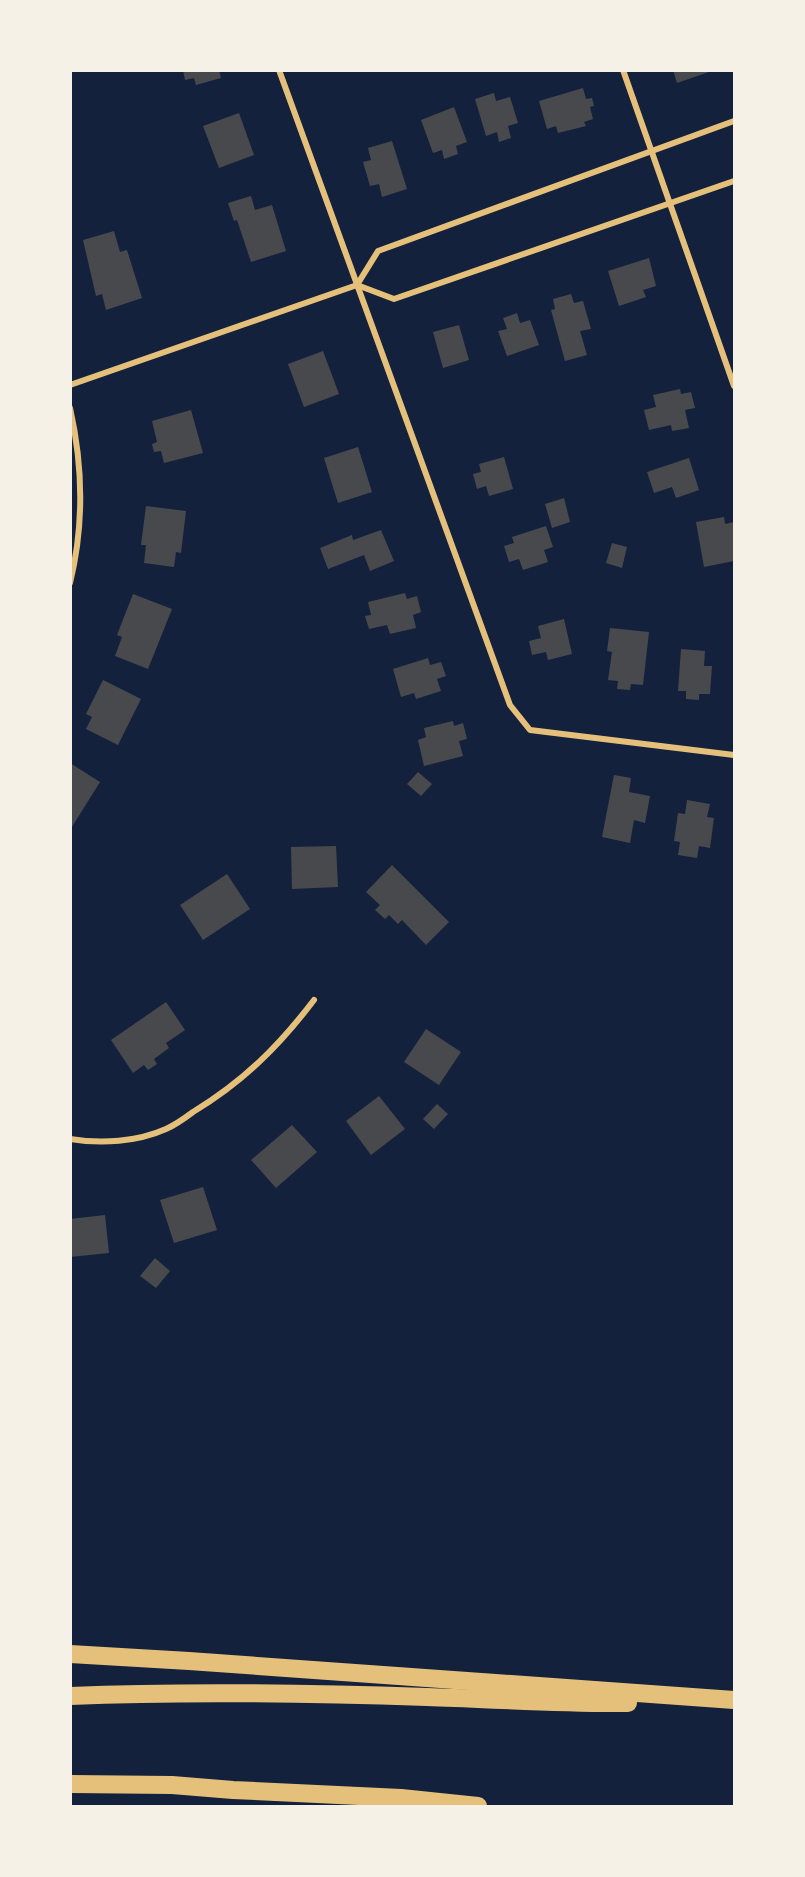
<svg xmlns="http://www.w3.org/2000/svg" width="805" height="1877" font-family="Overpass,sans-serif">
<rect width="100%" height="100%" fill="#14213d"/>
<g fill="#48494c">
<polygon points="183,70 219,70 221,78 196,85 194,78 185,80"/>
<polygon points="673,70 712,70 712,71 677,83"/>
<polygon points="583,88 586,99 592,98 594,106 590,107 593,119 584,122 586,126 558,133 556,126 547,129 539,101"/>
<polygon points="494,93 496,101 510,97 518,123 508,126 511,138 499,142 497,132 486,136 475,99"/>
<polygon points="454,107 467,142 456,146 458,154 444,159 442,150 433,153 421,120"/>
<polygon points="239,113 254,155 219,168 203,126"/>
<polygon points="392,141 407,189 382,197 379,184 370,186 363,162 371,160 368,148"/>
<polygon points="251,196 255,210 272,205 286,251 251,262 237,220 234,221 228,203"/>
<polygon points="114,231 120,252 127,250 142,298 106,310 102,294 96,296 83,240"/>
<polygon points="649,258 656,286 643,290 646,297 619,306 608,271"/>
<polygon points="571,294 574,303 583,301 591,329 580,331 587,355 565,361 551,310 555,309 553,299"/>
<polygon points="517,313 520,323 530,320 539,345 507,356 498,331 507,329 503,318"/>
<polygon points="459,325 469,360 443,368 433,332"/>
<polygon points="323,351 339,394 304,407 288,364"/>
<polygon points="680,389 681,394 691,392 695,408 685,410 689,428 672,431 671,425 649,430 644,410 656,407 653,395"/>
<polygon points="191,410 203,453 164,463 161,451 154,452 152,444 157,442 152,421"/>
<polygon points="358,447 372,492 338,503 324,458"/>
<polygon points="504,457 513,489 489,496 486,486 477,489 473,474 481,472 479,464"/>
<polygon points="689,458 699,490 676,498 672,487 654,493 647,472"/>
<polygon points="564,498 570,522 552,528 545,504"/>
<polygon points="146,506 186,511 181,553 176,552 174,567 144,563 146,545 141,545"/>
<polygon points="724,517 725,524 734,522 734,561 704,567 696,522"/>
<polygon points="546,526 553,547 544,550 548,562 523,570 519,559 509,562 504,546 514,543 512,537"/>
<polygon points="381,530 394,561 370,571 364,555 328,569 320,548 352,535 353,540"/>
<polygon points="612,543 627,547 622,568 606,563"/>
<polygon points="405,593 407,599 417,596 421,612 413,615 416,628 390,634 387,625 369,629 365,616 371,615 368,602"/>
<polygon points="133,594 172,609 148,669 115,656 122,637 117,635"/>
<polygon points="564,619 572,654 548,660 546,652 532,655 529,641 541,638 538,626"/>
<polygon points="610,628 649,632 643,685 631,684 630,690 617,689 618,681 608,680 612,652 607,651"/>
<polygon points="681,649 705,651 704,666 712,666 710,694 699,694 699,700 686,699 686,691 678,691"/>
<polygon points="428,658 430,665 441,662 446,676 437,679 441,691 416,699 414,693 401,697 393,669"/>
<polygon points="103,680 141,699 118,745 86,729 92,717 86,714"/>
<polygon points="453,721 454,726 463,723 467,739 459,741 463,756 424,766 418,740 426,737 424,728"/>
<polygon points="70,763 100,782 70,830"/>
<polygon points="418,772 432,784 421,796 407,784"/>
<polygon points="614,775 631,778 629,792 650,796 645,823 634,820 630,843 602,837"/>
<polygon points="687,800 710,804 707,817 714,818 710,848 699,846 697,858 678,855 680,842 674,841 678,813 685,814"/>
<polygon points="336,846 338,887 292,889 291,847"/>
<polygon points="392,865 449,922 426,945 402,920 398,924 389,915 385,919 375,910 380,905 366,892"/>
<polygon points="227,874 250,909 203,940 180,905"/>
<polygon points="166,1002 185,1030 166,1043 169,1048 154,1059 157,1064 148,1070 144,1065 133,1073 111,1040"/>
<polygon points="426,1029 461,1052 439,1085 404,1062"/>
<polygon points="379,1096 405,1129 371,1155 346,1121"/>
<polygon points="437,1104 448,1114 434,1129 423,1119"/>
<polygon points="292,1125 317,1152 276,1188 251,1160"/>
<polygon points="203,1187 217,1230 174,1243 160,1200"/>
<polygon points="105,1215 109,1253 70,1257 70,1219"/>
<polygon points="155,1258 170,1271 156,1288 140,1276"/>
</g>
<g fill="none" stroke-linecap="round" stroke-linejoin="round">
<g stroke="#e5c07b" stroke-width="6">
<polyline points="279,70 510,705 530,730 734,755"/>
<polyline points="623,70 734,386"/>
<polyline points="357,285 378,251 734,121"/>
<polyline points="70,385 357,285 394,299 734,181"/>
<path d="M70 408C83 466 84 526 70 583"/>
<path d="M70 1139C101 1144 137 1142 166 1129 175 1125 185 1118 193 1112 244 1081 279 1046 314 1000"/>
</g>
<g stroke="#e5c07b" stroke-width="18">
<polyline points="70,1654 189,1661 734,1700"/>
<path d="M70 1696C189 1691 308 1693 427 1697 494 1699 561 1704 628 1703"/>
<polyline points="70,1784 172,1785 233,1790 401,1798 478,1806"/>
</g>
</g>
<rect width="805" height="1877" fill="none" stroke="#f6f1e7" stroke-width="144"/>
</svg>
